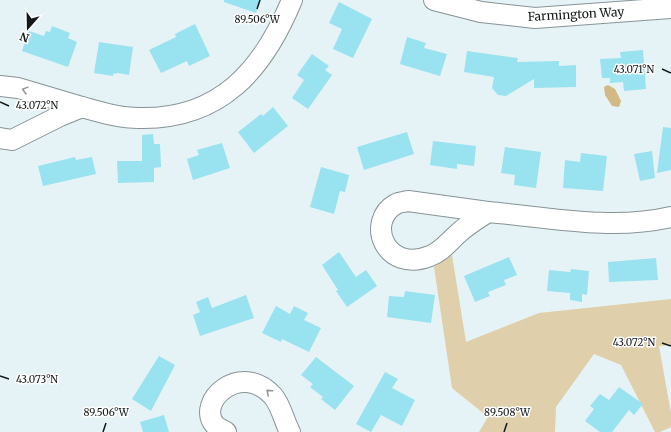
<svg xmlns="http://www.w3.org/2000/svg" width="671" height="432" font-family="Merriweather,serif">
<rect width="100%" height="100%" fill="#e6f3f6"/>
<polygon fill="#dfcfaa" points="452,255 466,342 539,313 671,299 671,345 659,346 671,413 671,427 660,432 655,432 621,365 594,354 556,407 555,432 479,432 488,417 452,388 434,267"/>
<polygon fill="#d1ba85" points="608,85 615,89 621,101 619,107 612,106 605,95 604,87"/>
<g fill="#99e2ef">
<polygon points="224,0 261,0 256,13 224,2"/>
<polygon points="339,2 372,19 353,58 333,49 342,29 329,23"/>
<polygon points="195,24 210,56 189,66 187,61 161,73 149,50 176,37 175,34"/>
<polygon points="52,26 70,33 68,38 77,42 68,67 22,51 29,31 44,36 46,31 50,32"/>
<polygon points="407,37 426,43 424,48 447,54 440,76 400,64"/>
<polygon points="99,42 133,47 129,75 118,73 113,74 113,76 94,73"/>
<polygon points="643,50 646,89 624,91 623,82 610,83 610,78 602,78 600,59 621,58 620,52"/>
<polygon points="467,51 518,58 517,62 559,61 559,66 576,65 576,87 534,88 534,79 506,96 498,95 492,88 494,77 464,72"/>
<polygon points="312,54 329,66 325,70 332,75 308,109 292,98 304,80 297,75"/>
<polygon points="273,107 288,126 254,153 238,132 261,114 263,116"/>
<polygon points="663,127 671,128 671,170 657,173"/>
<polygon points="407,132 414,154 364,170 357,147"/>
<polygon points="153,134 154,144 160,144 161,167 154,168 154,182 118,183 117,161 142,161 142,135"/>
<polygon points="433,141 476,146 474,166 457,164 457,169 430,165"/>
<polygon points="222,143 230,168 193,180 187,159 199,155 197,150"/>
<polygon points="505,147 541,152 536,188 514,185 515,175 501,173"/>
<polygon points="652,151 655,178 640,181 634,154"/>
<polygon points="581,153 607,156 603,191 563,188 565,160 580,162"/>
<polygon points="75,157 76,160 92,157 96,174 43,186 38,166"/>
<polygon points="321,167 349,175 345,192 340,191 334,214 310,207"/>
<polygon points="339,252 356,277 366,270 377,286 347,307 336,291 338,290 322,265"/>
<polygon points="509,257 517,275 504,280 506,285 488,292 490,296 475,302 464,276"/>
<polygon points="656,258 658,280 609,282 608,262"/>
<polygon points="571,269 589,271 587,295 582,294 582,302 570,300 570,293 547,291 549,270 570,272"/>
<polygon points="405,291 435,295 431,323 387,317 389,296 404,297"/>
<polygon points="246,295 254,318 200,336 193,315 200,312 196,302 208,297 212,308"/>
<polygon points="276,306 290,314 294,306 308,313 304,320 321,328 309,352 282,339 281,342 262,333"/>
<polygon points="159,356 175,365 151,411 132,399"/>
<polygon points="316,357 354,386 335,410 321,399 323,397 310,387 313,384 301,375"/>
<polygon points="385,372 398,379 392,388 415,400 402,426 381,415 371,432 356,424"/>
<polygon points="619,387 643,404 634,415 629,410 612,432 600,432 585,421 594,409 590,406 600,394 609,400"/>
<polygon points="164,415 169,432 143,432 140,422"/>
</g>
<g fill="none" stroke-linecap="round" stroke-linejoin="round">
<defs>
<g id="minor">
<polyline points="434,0 481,12 535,18 671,8"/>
<polyline points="0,86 18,88 82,107 60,116 12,140 0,138"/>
<path d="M82 107C100 112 119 118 139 118 220 120 263 70 292 0"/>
<path d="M408 201 488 212C479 218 469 224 461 231 451 239 442 252 430 256 385 274 365 221 396 204 399 202 404 202 408 201Z"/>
<path d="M488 212C548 217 611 231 671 217"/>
<path d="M226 432C223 430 218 428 215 425 195 402 241 360 273 396 281 405 284 421 290 432"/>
</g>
</defs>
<use href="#minor" stroke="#879396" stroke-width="22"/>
<use href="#minor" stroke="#fff" stroke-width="20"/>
</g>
<defs><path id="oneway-chevron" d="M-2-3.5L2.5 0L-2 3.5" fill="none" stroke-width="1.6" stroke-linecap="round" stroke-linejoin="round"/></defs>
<g stroke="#959798">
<use href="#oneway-chevron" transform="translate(25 90) rotate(-165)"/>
<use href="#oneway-chevron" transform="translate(269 392) rotate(-138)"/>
</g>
<path fill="none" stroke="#131819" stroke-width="1.5" d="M257 9 260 0M662 69 671 73M0 102 9 106M662 343 671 346M0 376 9 379M103 432 106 423M504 432 507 423"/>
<g text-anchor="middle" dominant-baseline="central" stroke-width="3" stroke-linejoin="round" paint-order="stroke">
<g font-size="12" fill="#131819" stroke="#fff">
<text transform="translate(576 14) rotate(-3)">Farmington Way</text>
</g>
</g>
<g font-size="10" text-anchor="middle" fill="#131819" stroke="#fff" stroke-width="3" stroke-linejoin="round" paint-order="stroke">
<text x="257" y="23">89.506°W</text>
<text x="634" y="73">43.071°N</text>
<text x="37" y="109">43.072°N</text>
<text x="634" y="346">43.072°N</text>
<text x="37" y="383">43.073°N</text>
<text x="106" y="416">89.506°W</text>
<text x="507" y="416">89.508°W</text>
</g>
<g transform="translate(28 28) rotate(200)" stroke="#ffffff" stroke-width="3" paint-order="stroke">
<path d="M0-3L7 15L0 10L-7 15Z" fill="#131819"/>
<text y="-6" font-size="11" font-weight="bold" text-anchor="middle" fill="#131819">N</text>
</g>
</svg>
